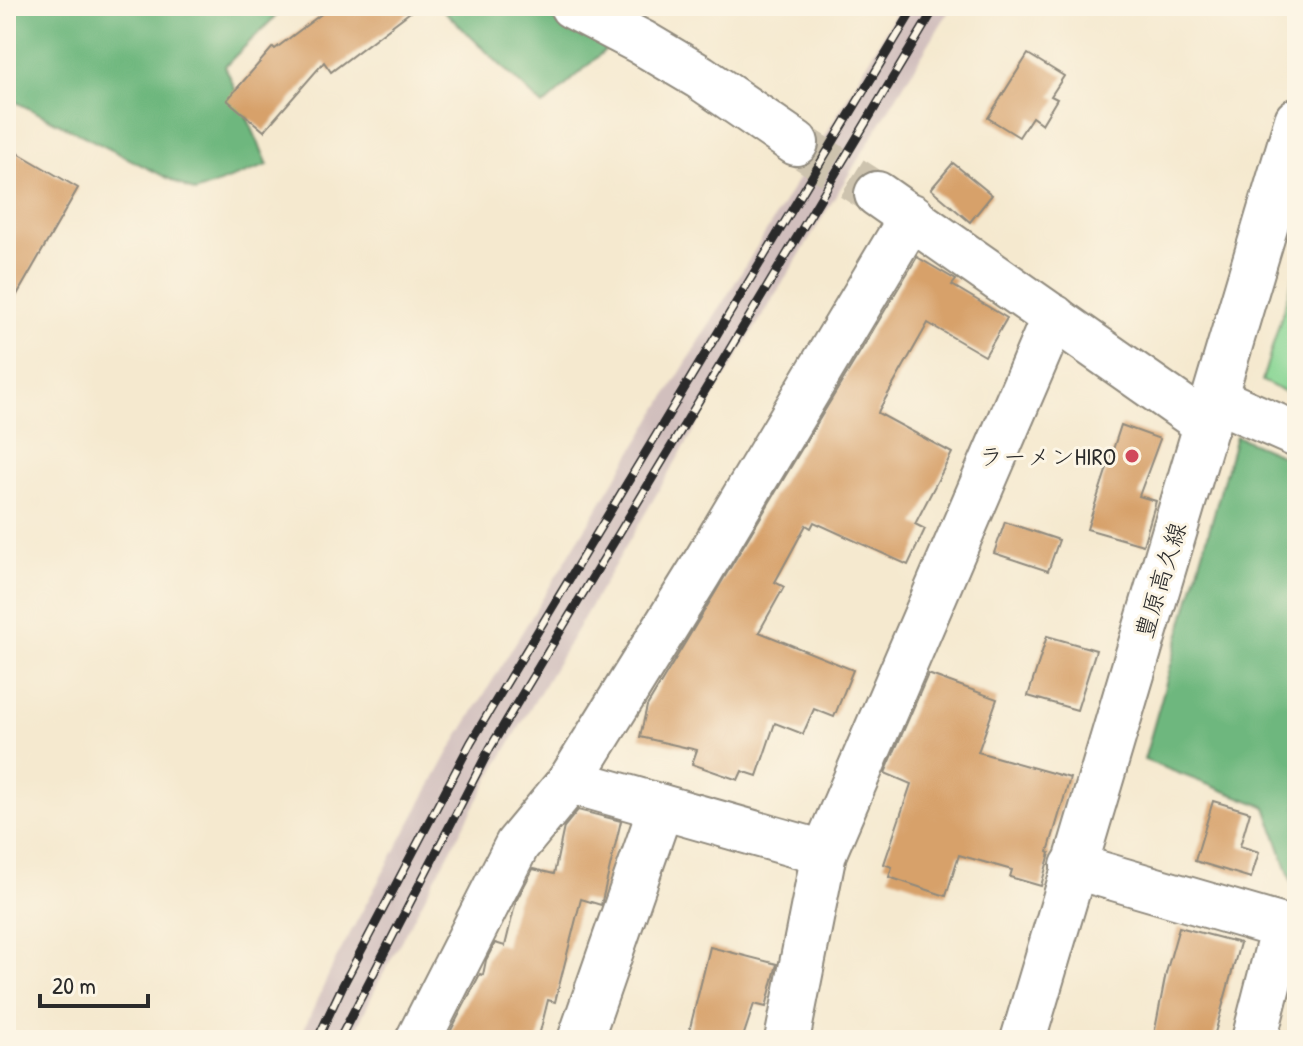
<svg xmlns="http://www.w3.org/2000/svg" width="1303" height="1046" font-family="'Patrick Hand','Klee One',sans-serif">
<rect width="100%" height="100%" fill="#fcf5e5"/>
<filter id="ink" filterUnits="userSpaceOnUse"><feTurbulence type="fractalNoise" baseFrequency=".0125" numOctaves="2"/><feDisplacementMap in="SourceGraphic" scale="16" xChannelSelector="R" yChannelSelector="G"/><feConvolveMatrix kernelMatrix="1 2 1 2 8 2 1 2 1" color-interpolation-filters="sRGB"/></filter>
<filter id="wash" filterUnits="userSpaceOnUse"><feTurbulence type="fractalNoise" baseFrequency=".006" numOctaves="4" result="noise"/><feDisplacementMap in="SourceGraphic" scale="32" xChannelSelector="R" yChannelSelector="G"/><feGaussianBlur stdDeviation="1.8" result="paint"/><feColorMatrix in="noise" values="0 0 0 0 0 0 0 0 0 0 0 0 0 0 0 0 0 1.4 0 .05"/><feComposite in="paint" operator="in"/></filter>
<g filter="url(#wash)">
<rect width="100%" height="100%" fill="#f5e9cf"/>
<polygon fill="#d1bfbd" points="900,6 952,6 742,349 493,772 377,985 351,1040 299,1040 335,961 449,752 836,117"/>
<polygon fill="#89d694" stroke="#5a8060" stroke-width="2" points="1297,264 1297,398 1262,381"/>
<g fill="#6eb77e" stroke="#4c7154" stroke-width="2">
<polygon points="6,6 286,6 225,66 268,165 195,192 6,97"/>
<polygon points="439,6 654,6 543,106"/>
<polygon points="1236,436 1297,462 1297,898 1266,807 1144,760"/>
</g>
<g id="blocks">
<g fill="#d7a16a">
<polygon points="332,6 418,6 331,72 324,62 264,131 227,100 273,47 275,49"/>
<polygon points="1028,54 1064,76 1051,96 1057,99 1042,124 1032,117 1019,137 988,118"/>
<polygon points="6,146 78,188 6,314"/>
<polygon points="953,163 992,195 970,222 931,189"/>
<polygon points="917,257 956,280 952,285 1007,318 985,356 928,323 879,410 878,413 952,453 915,524 925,529 908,565 814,522 811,528 806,525 775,582 784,587 759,632 853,670 834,717 814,709 803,734 775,723 757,776 742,771 738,780 692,764 697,750 640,737 647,706"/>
<polygon points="1121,425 1160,439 1139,496 1156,501 1143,545 1087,529"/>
<polygon points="1005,522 1059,540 1048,571 994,553"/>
<polygon points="1047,636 1096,650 1077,710 1028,696"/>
<polygon points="928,674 997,699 978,752 1070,778 1048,852 1050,853 1041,886 1010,877 1012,870 959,855 946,896 889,877 892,867 884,864 911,784 885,773"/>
<polygon points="1213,801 1250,812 1240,846 1259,852 1251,878 1195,861"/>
<polygon points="578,810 621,821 601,905 581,899 555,1002 548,1000 538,1040 446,1040 480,974 483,975 486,960 495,943 505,946 516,901 533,869 554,874 564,827"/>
<polygon points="1179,927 1240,943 1213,1040 1153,1040 1166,973"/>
<polygon points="710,947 777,964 766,1007 754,1004 742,1040 687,1040"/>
</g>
</g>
</g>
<g filter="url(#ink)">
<use href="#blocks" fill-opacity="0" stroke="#908a7d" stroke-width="2"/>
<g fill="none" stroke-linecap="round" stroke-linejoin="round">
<polyline stroke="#cdc3ae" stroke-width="44" stroke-dasharray="44 22" stroke-linecap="butt" points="796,143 877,194"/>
<defs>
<g id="minor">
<polyline points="572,6 641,42 700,77 796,143"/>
<polyline points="877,194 1207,425"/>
<polyline points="1215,399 1297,435"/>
<polyline points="570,781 824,853"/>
<polyline points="1073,866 1283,927 1254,1040"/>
<polyline points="418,1040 517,845 570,781 699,573 912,216"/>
<polyline points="580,1040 661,807"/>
<polyline points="787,1040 824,853 1054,317"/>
</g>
<polyline id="major" points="1023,1040 1297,120"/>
</defs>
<use href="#minor" stroke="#908a7d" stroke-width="48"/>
<use href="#major" stroke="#908a7d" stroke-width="48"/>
<use href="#minor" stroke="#fff" stroke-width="44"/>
<use href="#major" stroke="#fff" stroke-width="44"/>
<defs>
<g id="rail">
<polyline points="317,1040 342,987 471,742 915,6"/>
<polyline points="339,1040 490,748 936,6"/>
</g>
</defs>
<use href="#rail" stroke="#2b2b2b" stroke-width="9"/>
<use href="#rail" stroke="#fcf5e5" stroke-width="6" stroke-dasharray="18" stroke-linecap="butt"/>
</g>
</g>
<circle fill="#d1495b" stroke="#fcf5e5" stroke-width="3" cx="1132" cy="456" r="8"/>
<g text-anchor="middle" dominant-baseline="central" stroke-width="6" stroke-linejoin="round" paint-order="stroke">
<g font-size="24" fill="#2b2b2b" stroke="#fcf5e5" text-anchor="end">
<text x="1116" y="456">ラーメンHIRO</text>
</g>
<g font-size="24" fill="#2b2b2b" stroke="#fcf5e5">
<text transform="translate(1160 580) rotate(-73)">豊原高久線</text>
</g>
</g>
<rect width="1303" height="1046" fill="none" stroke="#fcf5e5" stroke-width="32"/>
<path d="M40 994v12h108v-12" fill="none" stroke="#2b2b2b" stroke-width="4"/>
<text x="52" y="994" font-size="24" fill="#2b2b2b" stroke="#fcf5e5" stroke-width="6" paint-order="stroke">20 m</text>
</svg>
